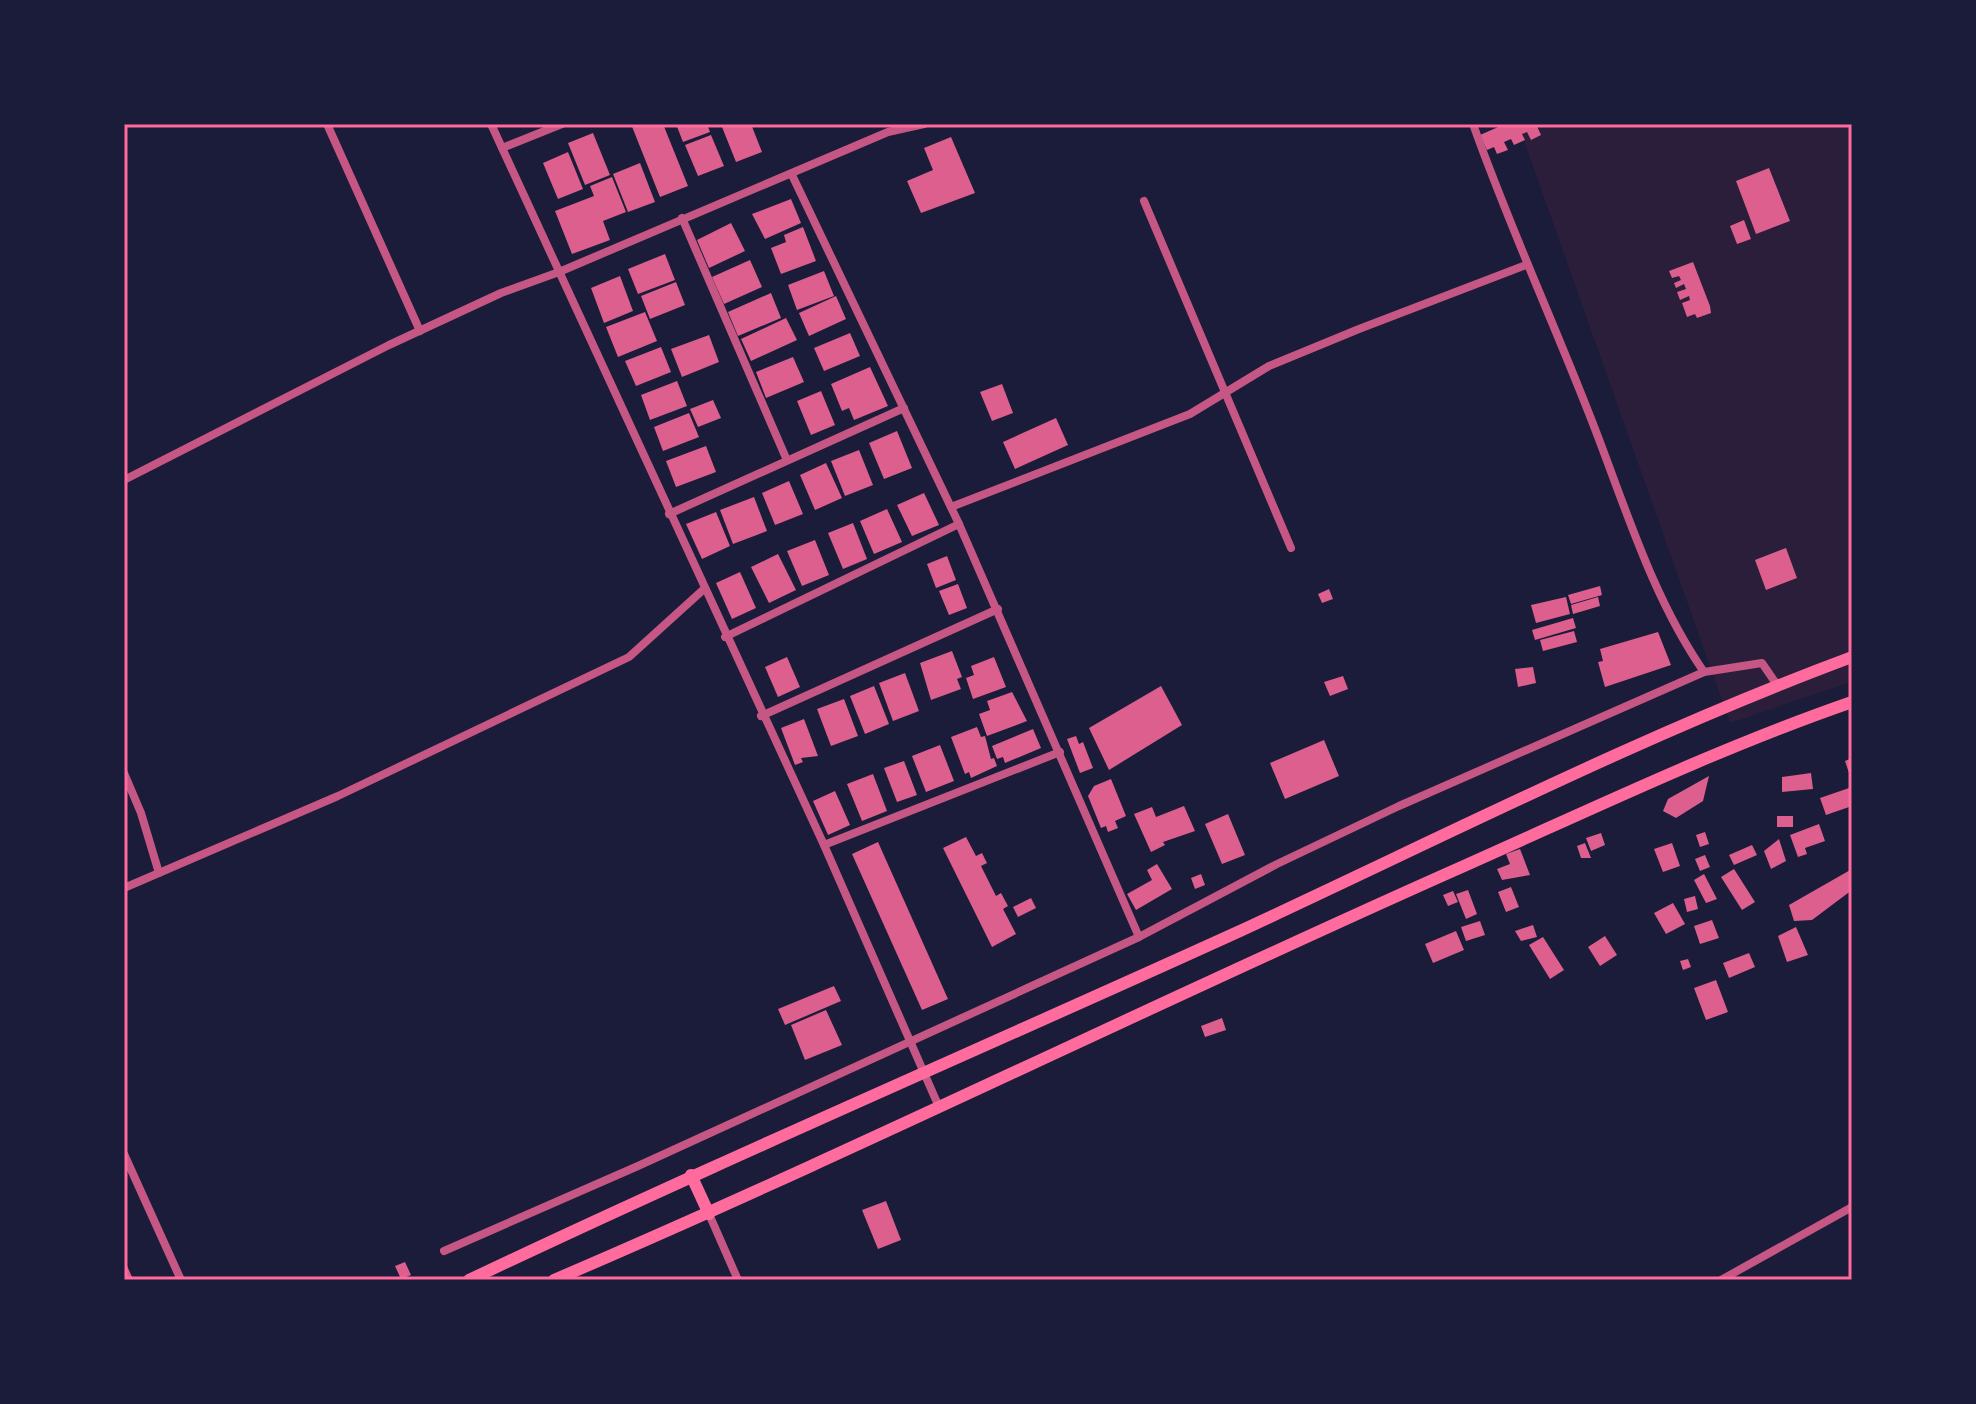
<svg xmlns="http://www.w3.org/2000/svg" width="1976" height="1404" font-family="Quicksand,sans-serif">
<rect width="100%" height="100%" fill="#1b1b3a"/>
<polygon fill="#2a1e3b" points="1518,124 1852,124 1852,682 1730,723"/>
<g fill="#dd5f8e">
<polygon points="631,124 663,124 688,186 660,197"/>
<polygon points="676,124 707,124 710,132 683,142"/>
<polygon points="729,124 751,124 762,152 736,162 722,127"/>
<polygon points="1505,124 1536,124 1541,135 1531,140 1527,132 1522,134 1525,140 1514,145 1511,139 1504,142 1508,150 1497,154 1494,147 1487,150 1480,135"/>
<polygon points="593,133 610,175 585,185 568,143"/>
<polygon points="711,135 724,166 698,176 685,145"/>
<polygon points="951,137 975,193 921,213 907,181 933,170 924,148"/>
<polygon points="568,152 583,189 558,199 543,163"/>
<polygon points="640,163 655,202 628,212 613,174"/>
<polygon points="1769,168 1790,221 1756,234 1736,181"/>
<polygon points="612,177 626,212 603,221 610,240 572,254 555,211 594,196 590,186"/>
<polygon points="791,199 801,223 765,239 752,214"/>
<polygon points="1744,220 1751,239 1737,244 1730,226"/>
<polygon points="731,223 745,251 709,268 697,240"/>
<polygon points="803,227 816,261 781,274 771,248 786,242 784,235"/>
<polygon points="665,254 675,280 638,294 628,269"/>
<polygon points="750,260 762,287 724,304 712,277"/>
<polygon points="1693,262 1710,306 1711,313 1697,318 1695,314 1687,317 1682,303 1690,300 1689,296 1680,300 1677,292 1686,289 1684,284 1676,288 1674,283 1681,280 1679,276 1672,278 1669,271"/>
<polygon points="824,271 834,296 797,310 788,285"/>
<polygon points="620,276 633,311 604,323 591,288"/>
<polygon points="676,282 685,305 650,319 641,296"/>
<polygon points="771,293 781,318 738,336 728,312"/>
<polygon points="836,296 846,319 809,336 799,313"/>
<polygon points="645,312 657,341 618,357 606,327"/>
<polygon points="786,318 797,340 751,361 741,339"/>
<polygon points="850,333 860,356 824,371 814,348"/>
<polygon points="709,335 719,362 682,377 671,349"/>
<polygon points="661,347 671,372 636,386 625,361"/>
<polygon points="793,357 804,382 766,398 756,372"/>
<polygon points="870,367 888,406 854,420 849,408 842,411 831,384"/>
<polygon points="677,381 687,406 650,420 641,395"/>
<polygon points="1002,384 1013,413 992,421 980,392"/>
<polygon points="821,391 835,425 811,435 797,401"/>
<polygon points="713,400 721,418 698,427 690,409"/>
<polygon points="689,413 699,437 663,451 654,427"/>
<polygon points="1056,418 1068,445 1015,469 1003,442"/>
<polygon points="897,431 912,468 884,479 869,443"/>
<polygon points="706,446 716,472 676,487 666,461"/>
<polygon points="859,450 873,485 845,496 831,461"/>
<polygon points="826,463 842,498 815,510 800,475"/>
<polygon points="789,481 803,514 775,525 762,493"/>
<polygon points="924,493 939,525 912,536 897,505"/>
<polygon points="754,497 767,531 733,544 720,510"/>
<polygon points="887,509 902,542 874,554 860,521"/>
<polygon points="716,512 730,546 702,559 686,524"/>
<polygon points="853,523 867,559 843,569 828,533"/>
<polygon points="815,540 829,575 802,586 787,551"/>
<polygon points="1786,548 1797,578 1766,590 1755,560"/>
<polygon points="778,554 796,590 769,603 751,567"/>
<polygon points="947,556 956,580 936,588 927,564"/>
<polygon points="740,572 756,608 732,619 716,583"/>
<polygon points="958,584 967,608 949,615 939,591"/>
<polygon points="1600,586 1602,595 1571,604 1568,595"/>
<polygon points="1329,589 1333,599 1322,603 1318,594"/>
<polygon points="1566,597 1570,614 1536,623 1531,605"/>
<polygon points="1598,597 1600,606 1573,614 1571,605"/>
<polygon points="1573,618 1576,628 1535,640 1532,630"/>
<polygon points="1574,631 1577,642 1543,651 1540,640"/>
<polygon points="1658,632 1671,665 1605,687 1598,662 1603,661 1600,649"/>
<polygon points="952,651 962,677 957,679 961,689 931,700 920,663"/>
<polygon points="787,657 800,687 778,697 765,667"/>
<polygon points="994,657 1006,687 973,699 966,678 974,675 971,666"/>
<polygon points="1533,667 1536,683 1518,687 1515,669"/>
<polygon points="905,673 919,711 893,721 879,683"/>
<polygon points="1343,676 1348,689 1330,696 1324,682"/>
<polygon points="874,686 889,724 865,734 850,696"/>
<polygon points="1161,686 1182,725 1109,770 1089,728"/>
<polygon points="1012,692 1027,721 987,736 979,714 990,710 987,701"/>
<polygon points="844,699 858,736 831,746 817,709"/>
<polygon points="804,719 818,756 801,758 803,762 795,765 781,728"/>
<polygon points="977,727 981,737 985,736 991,759 994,758 997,766 971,778 969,772 965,774 951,737"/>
<polygon points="1033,729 1041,748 1005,763 1003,757 997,759 992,746"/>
<polygon points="1076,736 1079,744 1083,742 1093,768 1080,773 1067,739"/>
<polygon points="1324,740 1339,776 1285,799 1270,763"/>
<polygon points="940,745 954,781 926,792 912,756"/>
<polygon points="1852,758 1852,779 1851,779 1845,761"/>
<polygon points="904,761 917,795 897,802 884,768"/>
<polygon points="1811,773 1813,789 1782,792 1782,777"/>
<polygon points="873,774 887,811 862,821 847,784"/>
<polygon points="1709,776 1703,801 1676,818 1663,811 1668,799"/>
<polygon points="1111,779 1126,816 1115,821 1118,828 1108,832 1106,826 1101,828 1088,796 1094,786"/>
<polygon points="1852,787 1852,806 1826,815 1820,798"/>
<polygon points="835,791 850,825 828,835 813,801"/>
<polygon points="1184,806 1195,831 1163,842 1165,845 1151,852 1134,814 1152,807 1156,817"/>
<polygon points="1228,814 1245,855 1222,864 1205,824"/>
<rect x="1777" y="816" width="16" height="11"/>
<polygon points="1819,824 1825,841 1805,848 1807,854 1798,857 1790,835"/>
<polygon points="1705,832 1709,844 1700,847 1696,835"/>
<polygon points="1601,833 1605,845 1591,851 1586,838"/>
<polygon points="966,837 976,856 982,853 987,863 981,866 996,896 1001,893 1008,906 1003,909 1016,934 992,947 943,848"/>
<polygon points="1779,839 1786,861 1771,869 1764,851"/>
<polygon points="878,842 948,999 922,1010 852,854"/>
<polygon points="1585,843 1591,858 1581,858 1577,846"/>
<polygon points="1672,843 1680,866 1663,872 1654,849"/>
<polygon points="1752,845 1757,855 1734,865 1729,855"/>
<polygon points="1520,849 1530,875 1502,880 1497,869 1510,864 1506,854"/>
<polygon points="1705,855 1710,867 1700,871 1695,859"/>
<polygon points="1157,864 1172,889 1136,910 1127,894 1152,880 1147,870"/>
<polygon points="1734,869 1755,902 1742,910 1721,877"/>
<polygon points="1852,869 1852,890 1812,920 1794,921 1789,905"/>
<polygon points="1201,874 1205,885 1195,889 1191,878"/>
<polygon points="1704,874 1717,899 1706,903 1694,880"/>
<polygon points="1511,887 1519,907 1506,912 1498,892"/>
<polygon points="1468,890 1477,914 1466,919 1456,894"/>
<polygon points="1453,891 1458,902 1448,906 1443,895"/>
<polygon points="1695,896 1698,909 1687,912 1684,899"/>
<polygon points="1031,898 1036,908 1018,917 1013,907"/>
<polygon points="1673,903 1685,924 1666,934 1654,913"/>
<polygon points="1712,920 1719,938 1700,944 1694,926"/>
<polygon points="1480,921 1485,935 1466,941 1461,927"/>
<polygon points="1533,925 1537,937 1521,941 1515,931"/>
<polygon points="1796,927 1808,955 1787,962 1778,936"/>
<polygon points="1456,931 1464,950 1433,963 1425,944"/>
<polygon points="1605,936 1617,955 1600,966 1588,947"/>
<polygon points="1543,937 1564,970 1550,979 1529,945"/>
<polygon points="1749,953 1755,967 1729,978 1723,963"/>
<polygon points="1688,959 1691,967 1683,970 1680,961"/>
<polygon points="1716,980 1728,1012 1706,1020 1694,988"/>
<polygon points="834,986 841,1001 785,1025 778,1009"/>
<polygon points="826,1010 842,1045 805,1060 791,1025"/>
<polygon points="1222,1018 1226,1030 1205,1037 1201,1026"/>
<polygon points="886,1201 901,1240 878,1249 862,1210"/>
<polygon points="124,1259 132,1277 125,1280 124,1280"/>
<polygon points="405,1262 411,1275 401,1279 395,1266"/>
</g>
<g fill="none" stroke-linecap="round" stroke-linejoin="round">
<g stroke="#c65784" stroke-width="8">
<polyline points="327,124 420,331"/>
<polyline points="491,124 824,845 939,1107"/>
<path d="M1473 124C1507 220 1549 312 1586 406 1622 495 1649 593 1704 672L1762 663 1777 685"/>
<polyline points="502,148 562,124"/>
<polyline points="792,175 959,524 1139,937"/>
<polyline points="1144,201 1291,548"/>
<polyline points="682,218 786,458"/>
<polyline points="124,480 389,345 501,293 559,272 888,132 924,124"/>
<polyline points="951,507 1190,414 1269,366 1359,329 1526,265"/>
<polyline points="669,514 904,408"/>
<polyline points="725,637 959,524"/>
<polyline points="761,716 998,609"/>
<polyline points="124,773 141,813 159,873"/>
<polyline points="824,845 1060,752"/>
<polyline points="124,888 338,796 629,657 704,589"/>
<polyline points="124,1154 181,1280"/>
<polyline points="709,1214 738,1280"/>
<polyline points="444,1251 638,1166 1139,937 1277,864 1399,806 1704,672"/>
<polyline points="1721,1280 1852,1207"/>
</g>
<g stroke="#ff6b9d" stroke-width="12">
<polyline points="691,1175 709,1214"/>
<path d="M469 1280C724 1159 983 1048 1240 931 1443 837 1642 735 1852 657"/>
<path d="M554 1280C860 1149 1159 1001 1464 866 1592 809 1719 748 1852 702"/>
</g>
</g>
<rect width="1976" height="1404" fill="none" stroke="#1b1b3a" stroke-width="252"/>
<rect x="126" y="126" width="1724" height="1152" fill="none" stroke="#ff6b9d" stroke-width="3"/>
</svg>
